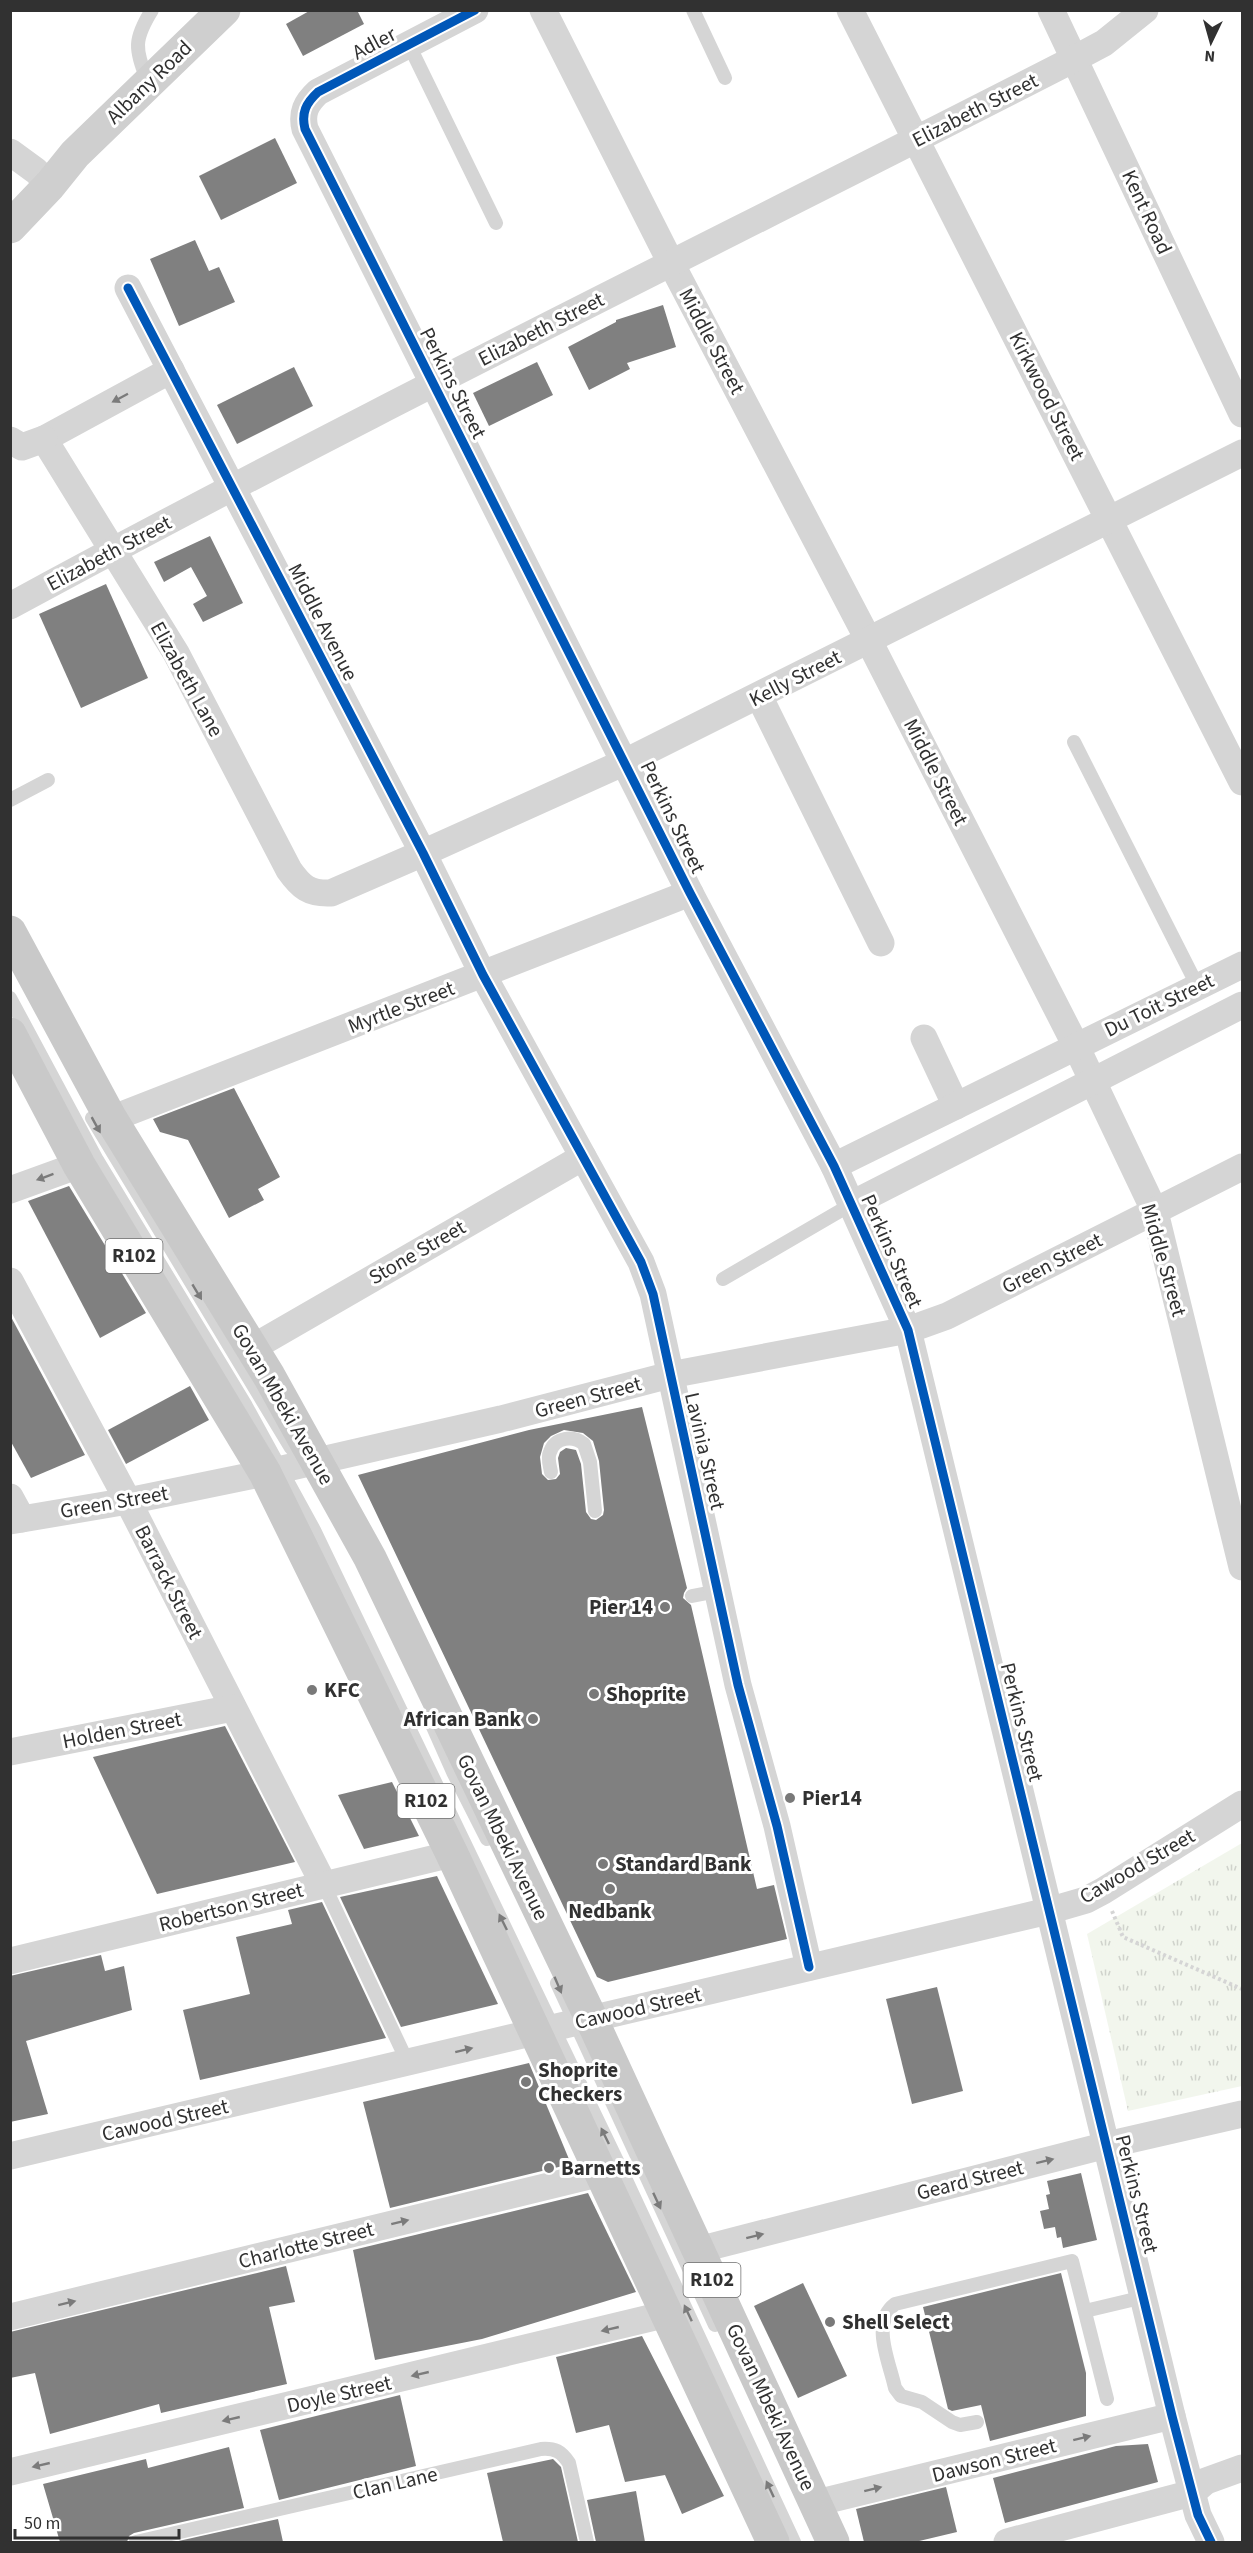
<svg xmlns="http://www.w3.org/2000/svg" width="1253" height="2553" font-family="'Source Sans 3',sans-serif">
<defs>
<pattern id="grass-tufts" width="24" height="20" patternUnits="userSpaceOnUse" patternTransform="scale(1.5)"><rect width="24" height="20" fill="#f2f6ed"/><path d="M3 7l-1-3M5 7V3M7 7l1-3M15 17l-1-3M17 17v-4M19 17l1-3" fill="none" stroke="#d0d3cc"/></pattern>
</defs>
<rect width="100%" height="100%" fill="#fff"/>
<polygon fill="url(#grass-tufts)" points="1242,1843 1242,2086 1128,2111 1087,1934"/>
<g fill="#808080" fill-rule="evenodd">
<polygon points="311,10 357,10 364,24 303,56 286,24"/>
<polygon points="275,138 297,183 221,220 199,176"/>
<polygon points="195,240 209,271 219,267 235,302 179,326 150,259"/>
<polygon points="663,305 676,347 627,363 630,369 589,390 568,347 616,322 616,320"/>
<polygon points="537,362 553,395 489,426 473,393"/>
<polygon points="294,367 313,406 237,444 217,405"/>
<polygon points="210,536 243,603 203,622 193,604 207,596 191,567 164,582 154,562"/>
<polygon points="106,584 148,678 81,708 39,614"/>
<polygon points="234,1088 280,1177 258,1189 264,1200 229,1218 188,1140 160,1132 153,1119"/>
<polygon points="69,1186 146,1313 100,1338 28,1201"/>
<polygon points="10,1315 85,1455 31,1478 10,1440"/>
<polygon points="190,1386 209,1420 126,1464 108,1430"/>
<path d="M642 1407 687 1588 684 1593 683 1598 691 1605 757 1889 774 1885 787 1939 608 1982 597 1977 358 1475 529 1430ZM564 1430 583 1433 593 1441 599 1461 604 1510 603 1515 596 1520 591 1519 586 1512 581 1464 576 1450 566 1448 560 1452 558 1458 560 1474 556 1479 548 1480 542 1474 540 1457 544 1443 551 1436Z"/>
<polygon points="225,1726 295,1862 157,1894 93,1757"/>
<polygon points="392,1782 419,1836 364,1849 338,1795"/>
<polygon points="437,1876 498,2004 401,2027 340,1897"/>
<polygon points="322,1902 386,2038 200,2080 183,2010 250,1994 236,1937 292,1924 288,1910"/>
<polygon points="101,1955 105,1971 124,1966 132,2010 26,2041 48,2114 10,2122 10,1976"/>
<polygon points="937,1987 963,2091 912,2104 886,1999"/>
<polygon points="529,2063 571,2164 390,2208 363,2102"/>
<polygon points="1081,2173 1097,2240 1063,2248 1061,2237 1057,2238 1055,2227 1044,2229 1040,2211 1049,2209 1046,2195 1050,2194 1047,2181"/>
<polygon points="588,2193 636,2292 482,2339 375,2360 353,2250"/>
<polygon points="286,2266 295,2302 269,2307 287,2384 161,2413 159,2404 50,2434 35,2373 10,2378 10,2332"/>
<polygon points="1061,2273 1086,2373 1086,2416 990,2441 981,2405 952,2411 948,2409 923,2307"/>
<polygon points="803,2283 847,2376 798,2398 754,2306"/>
<polygon points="642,2336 724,2496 682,2514 665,2475 625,2482 609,2425 576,2433 556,2357"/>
<polygon points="400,2395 416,2466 279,2500 260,2430"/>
<polygon points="1148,2444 1158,2482 1005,2523 993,2478 1116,2446"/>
<polygon points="229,2447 244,2508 134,2533 129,2536 127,2542 60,2542 43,2484 146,2459 148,2468"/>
<polygon points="553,2459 561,2467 578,2542 503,2542 487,2473"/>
<polygon points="946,2487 957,2532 915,2542 864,2542 856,2509"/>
<polygon points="636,2491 645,2542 596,2542 587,2500"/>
<polygon points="278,2519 283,2542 174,2542"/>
</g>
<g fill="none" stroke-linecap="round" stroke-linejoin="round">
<polyline stroke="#d5d5d5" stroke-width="4" stroke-dasharray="3 3" stroke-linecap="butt" points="1112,1911 1123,1937 1242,1989"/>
<g stroke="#d5d5d5" stroke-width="14">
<polyline points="693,10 725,78"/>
<polyline points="409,45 496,223"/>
<path d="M148 83C136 49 132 42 152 10"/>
<polyline points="1074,742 1198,987"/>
<polyline points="10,800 48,780"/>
<polyline points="10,998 97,1160 246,1406 314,1530 620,2167 794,2542"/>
<polyline points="92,1118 291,1448"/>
<polyline points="723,1279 852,1204"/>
<path d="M551 1472C550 1466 547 1458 550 1452 555 1437 573 1435 584 1444L590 1462 595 1511"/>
<polyline points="692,1596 718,1591"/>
<polyline points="429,1718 453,1772 487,1839"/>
<polyline points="324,1885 408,2063"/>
<polyline points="557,1983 715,2325"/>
<polyline points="1085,2311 1144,2297"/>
<path d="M977 2422 960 2425 952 2422 922 2402 901 2396 895 2388C890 2363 870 2323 895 2304L1072 2261 1107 2399"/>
<path d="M136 2542 541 2449C555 2448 561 2451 569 2463L587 2542"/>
</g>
<g stroke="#d5d5d5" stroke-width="27">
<path d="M475 10 318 92C306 103 301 113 305 129L690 893 834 1166 908 1330 1172 2416 1198 2515 1211 2542"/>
<polyline points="543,10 671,263 869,641 1076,1046 1155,1212 1242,1567"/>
<polyline points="850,10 1242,782"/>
<polyline points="1051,10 1242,414"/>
<polyline points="10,152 36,171 50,185"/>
<polyline points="128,288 423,853 483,975 641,1262 653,1294 738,1685 777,1826 809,1967"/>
<path d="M171 370 44 439 176 653 289 870C301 887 309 894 331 893L423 853 625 762 1242 453"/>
<polyline points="10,440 22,447 44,439"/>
<path d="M10 606C361 415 719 241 1074 59L1104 43 1145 10"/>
<polyline points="759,696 881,943"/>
<polyline points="924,1038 956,1106"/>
<polyline points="111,1119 690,893"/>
<polyline points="834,1166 1242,965"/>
<polyline points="10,1190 79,1165"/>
<polyline points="852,1204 1242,1005"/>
<polyline points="10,1281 128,1501 324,1885"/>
<polyline points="252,1348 583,1157"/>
<polyline points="10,1497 22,1519"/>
<polyline points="10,1521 128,1501 265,1473 501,1419 670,1375 908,1330 947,1316 1242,1167"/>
<polyline points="10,1752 233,1708"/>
<polyline points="10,1961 452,1854"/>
<polyline points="10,2156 1048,1911 1086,1900 1103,1891 1242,1804"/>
<polyline points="698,2250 1107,2145 1242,2114"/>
<polyline points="10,2317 602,2173"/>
<polyline points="10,2472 667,2314"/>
<polyline points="816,2503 1172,2416"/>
<polyline points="1007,2542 1192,2493 1206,2481 1242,2468"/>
</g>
<polyline stroke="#cfcfcf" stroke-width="33" points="10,227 50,185 75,154 224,10"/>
<g stroke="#c9c9c9" stroke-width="33">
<polyline points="10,932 111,1119 269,1376 370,1558 591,2018 833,2542"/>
<polyline points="10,1034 79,1165 265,1473 452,1854 773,2542"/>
</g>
<defs>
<g id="cycleway">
<path d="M475 10 318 92C306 103 301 113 305 129L690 893 834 1166 908 1330 1172 2416 1198 2515 1211 2542"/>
<polyline points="128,288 423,853 483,975 641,1262 653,1294 738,1685 777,1826 809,1967"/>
</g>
</defs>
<use href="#cycleway" stroke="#fff" stroke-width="13"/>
<use href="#cycleway" stroke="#0057b8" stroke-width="9"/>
</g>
<defs><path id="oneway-solid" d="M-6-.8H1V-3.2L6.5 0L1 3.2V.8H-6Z" transform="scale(1.5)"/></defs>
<g fill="#7b7b7b">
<use href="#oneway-solid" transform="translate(120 398) rotate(152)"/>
<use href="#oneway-solid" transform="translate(96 1125) rotate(61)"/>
<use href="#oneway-solid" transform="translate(45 1177) rotate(160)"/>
<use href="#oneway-solid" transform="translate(197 1292) rotate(59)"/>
<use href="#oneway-solid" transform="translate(503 1922) rotate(-116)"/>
<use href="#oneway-solid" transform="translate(558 1985) rotate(67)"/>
<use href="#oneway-solid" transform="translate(464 2050) rotate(-14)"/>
<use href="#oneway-solid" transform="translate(605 2136) rotate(-116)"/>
<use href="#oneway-solid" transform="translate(1045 2161) rotate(-14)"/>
<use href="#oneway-solid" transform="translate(657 2201) rotate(65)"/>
<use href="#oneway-solid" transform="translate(400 2222) rotate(-14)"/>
<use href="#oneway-solid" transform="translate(755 2236) rotate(-14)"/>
<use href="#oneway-solid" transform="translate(67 2303) rotate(-14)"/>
<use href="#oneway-solid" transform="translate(688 2313) rotate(-115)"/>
<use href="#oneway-solid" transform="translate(610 2329) rotate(167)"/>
<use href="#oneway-solid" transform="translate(420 2374) rotate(167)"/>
<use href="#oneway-solid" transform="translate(231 2419) rotate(167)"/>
<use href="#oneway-solid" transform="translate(1082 2438) rotate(-14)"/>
<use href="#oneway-solid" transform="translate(41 2465) rotate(167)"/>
<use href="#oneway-solid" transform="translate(770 2489) rotate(-115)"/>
<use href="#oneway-solid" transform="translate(873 2489) rotate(-14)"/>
</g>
<g fill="#797979" stroke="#fff" stroke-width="2">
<circle cx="665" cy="1607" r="6"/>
<circle cx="312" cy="1690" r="6"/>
<circle cx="594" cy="1694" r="6"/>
<circle cx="533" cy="1719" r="6"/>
<circle cx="790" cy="1798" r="6"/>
<circle cx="603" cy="1864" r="6"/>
<circle cx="610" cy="1889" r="6"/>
<circle cx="526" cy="2082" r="6"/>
<circle cx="549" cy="2168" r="6"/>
<circle cx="830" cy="2322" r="6"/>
</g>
<g text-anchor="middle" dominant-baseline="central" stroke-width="6" stroke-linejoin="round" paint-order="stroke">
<g fill="#fff" stroke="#6f6f6f" stroke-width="1.5">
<rect x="105.5" y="1239" width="57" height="34" rx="4.5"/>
<rect x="397.5" y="1784" width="57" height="34" rx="4.5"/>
<rect x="683.5" y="2263" width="57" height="34" rx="4.5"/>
</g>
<g font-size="20" font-weight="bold" fill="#313131">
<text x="134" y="1256">R102</text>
<text x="426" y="1801">R102</text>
<text x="712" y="2280">R102</text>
</g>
<g font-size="21" fill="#313131" stroke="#fff">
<text transform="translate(374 43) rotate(-28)">Adler</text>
<text transform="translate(149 82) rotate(-44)">Albany Road</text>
<text transform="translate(975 110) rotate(-27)">Elizabeth Street</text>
<text transform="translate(1147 212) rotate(65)">Kent Road</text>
<text transform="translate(541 329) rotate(-27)">Elizabeth Street</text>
<text transform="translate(712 341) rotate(62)">Middle Street</text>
<text transform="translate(453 383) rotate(63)">Perkins Street</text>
<text transform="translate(1047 396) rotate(63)">Kirkwood Street</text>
<text transform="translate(109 553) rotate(-28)">Elizabeth Street</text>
<text transform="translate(323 622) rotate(63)">Middle Avenue</text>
<text transform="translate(795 678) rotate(-27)">Kelly Street</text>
<text transform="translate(187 679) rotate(61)">Elizabeth Lane</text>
<text transform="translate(936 772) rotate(63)">Middle Street</text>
<text transform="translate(673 817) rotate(64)">Perkins Street</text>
<text transform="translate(1159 1005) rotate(-26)">Du Toit Street</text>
<text transform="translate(401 1007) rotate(-21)">Myrtle Street</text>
<text transform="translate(892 1251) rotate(66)">Perkins Street</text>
<text transform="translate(417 1252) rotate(-30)">Stone Street</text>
<text transform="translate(1164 1260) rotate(74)">Middle Street</text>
<text transform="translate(1052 1263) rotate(-27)">Green Street</text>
<text transform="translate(588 1397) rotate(-15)">Green Street</text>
<text transform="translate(283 1404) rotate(60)">Govan Mbeki Avenue</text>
<text transform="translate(705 1451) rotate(77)">Lavinia Street</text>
<text transform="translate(114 1502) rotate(-10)">Green Street</text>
<text transform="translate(169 1582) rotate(63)">Barrack Street</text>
<text transform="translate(1022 1722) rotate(76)">Perkins Street</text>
<text transform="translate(122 1730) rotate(-11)">Holden Street</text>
<text transform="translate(503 1837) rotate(64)">Govan Mbeki Avenue</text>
<text transform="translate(1137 1866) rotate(-30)">Cawood Street</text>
<text transform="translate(231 1907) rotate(-14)">Robertson Street</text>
<text transform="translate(638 2008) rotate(-13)">Cawood Street</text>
<text transform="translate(165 2120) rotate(-13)">Cawood Street</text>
<text transform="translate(970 2180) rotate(-14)">Geard Street</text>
<text transform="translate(1137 2194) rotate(76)">Perkins Street</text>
<text transform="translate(306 2245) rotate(-14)">Charlotte Street</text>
<text transform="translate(339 2394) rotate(-13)">Doyle Street</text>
<text transform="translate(771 2407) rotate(65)">Govan Mbeki Avenue</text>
<text transform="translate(994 2460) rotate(-14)">Dawson Street</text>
<text transform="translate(395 2483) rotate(-13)">Clan Lane</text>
</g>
<g font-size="21" font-weight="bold" fill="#313131" stroke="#fff" text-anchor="start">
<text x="653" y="1607" text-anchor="end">Pier 14</text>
<text x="324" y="1690">KFC</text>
<text x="606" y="1694">Shoprite</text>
<text x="521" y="1719" text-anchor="end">African Bank</text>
<text x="802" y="1798">Pier14</text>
<text x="615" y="1864">Standard Bank</text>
<text x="610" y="1911" text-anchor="middle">Nedbank</text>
<text x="538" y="2070">Shoprite<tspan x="538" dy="24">Checkers</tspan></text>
<text x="561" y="2168">Barnetts</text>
<text x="842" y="2322">Shell Select</text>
</g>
</g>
<rect width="1253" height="2553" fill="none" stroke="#313131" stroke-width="24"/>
<g transform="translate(1211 42) rotate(185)" stroke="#ffffff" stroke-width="4.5" paint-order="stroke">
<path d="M0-4.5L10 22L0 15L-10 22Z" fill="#313131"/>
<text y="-9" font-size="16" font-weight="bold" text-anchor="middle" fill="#313131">N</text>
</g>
<path d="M15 2529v9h164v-9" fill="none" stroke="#313131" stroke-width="3"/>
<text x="24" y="2529" font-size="18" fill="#313131" stroke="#ffffff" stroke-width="4.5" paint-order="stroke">50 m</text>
</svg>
